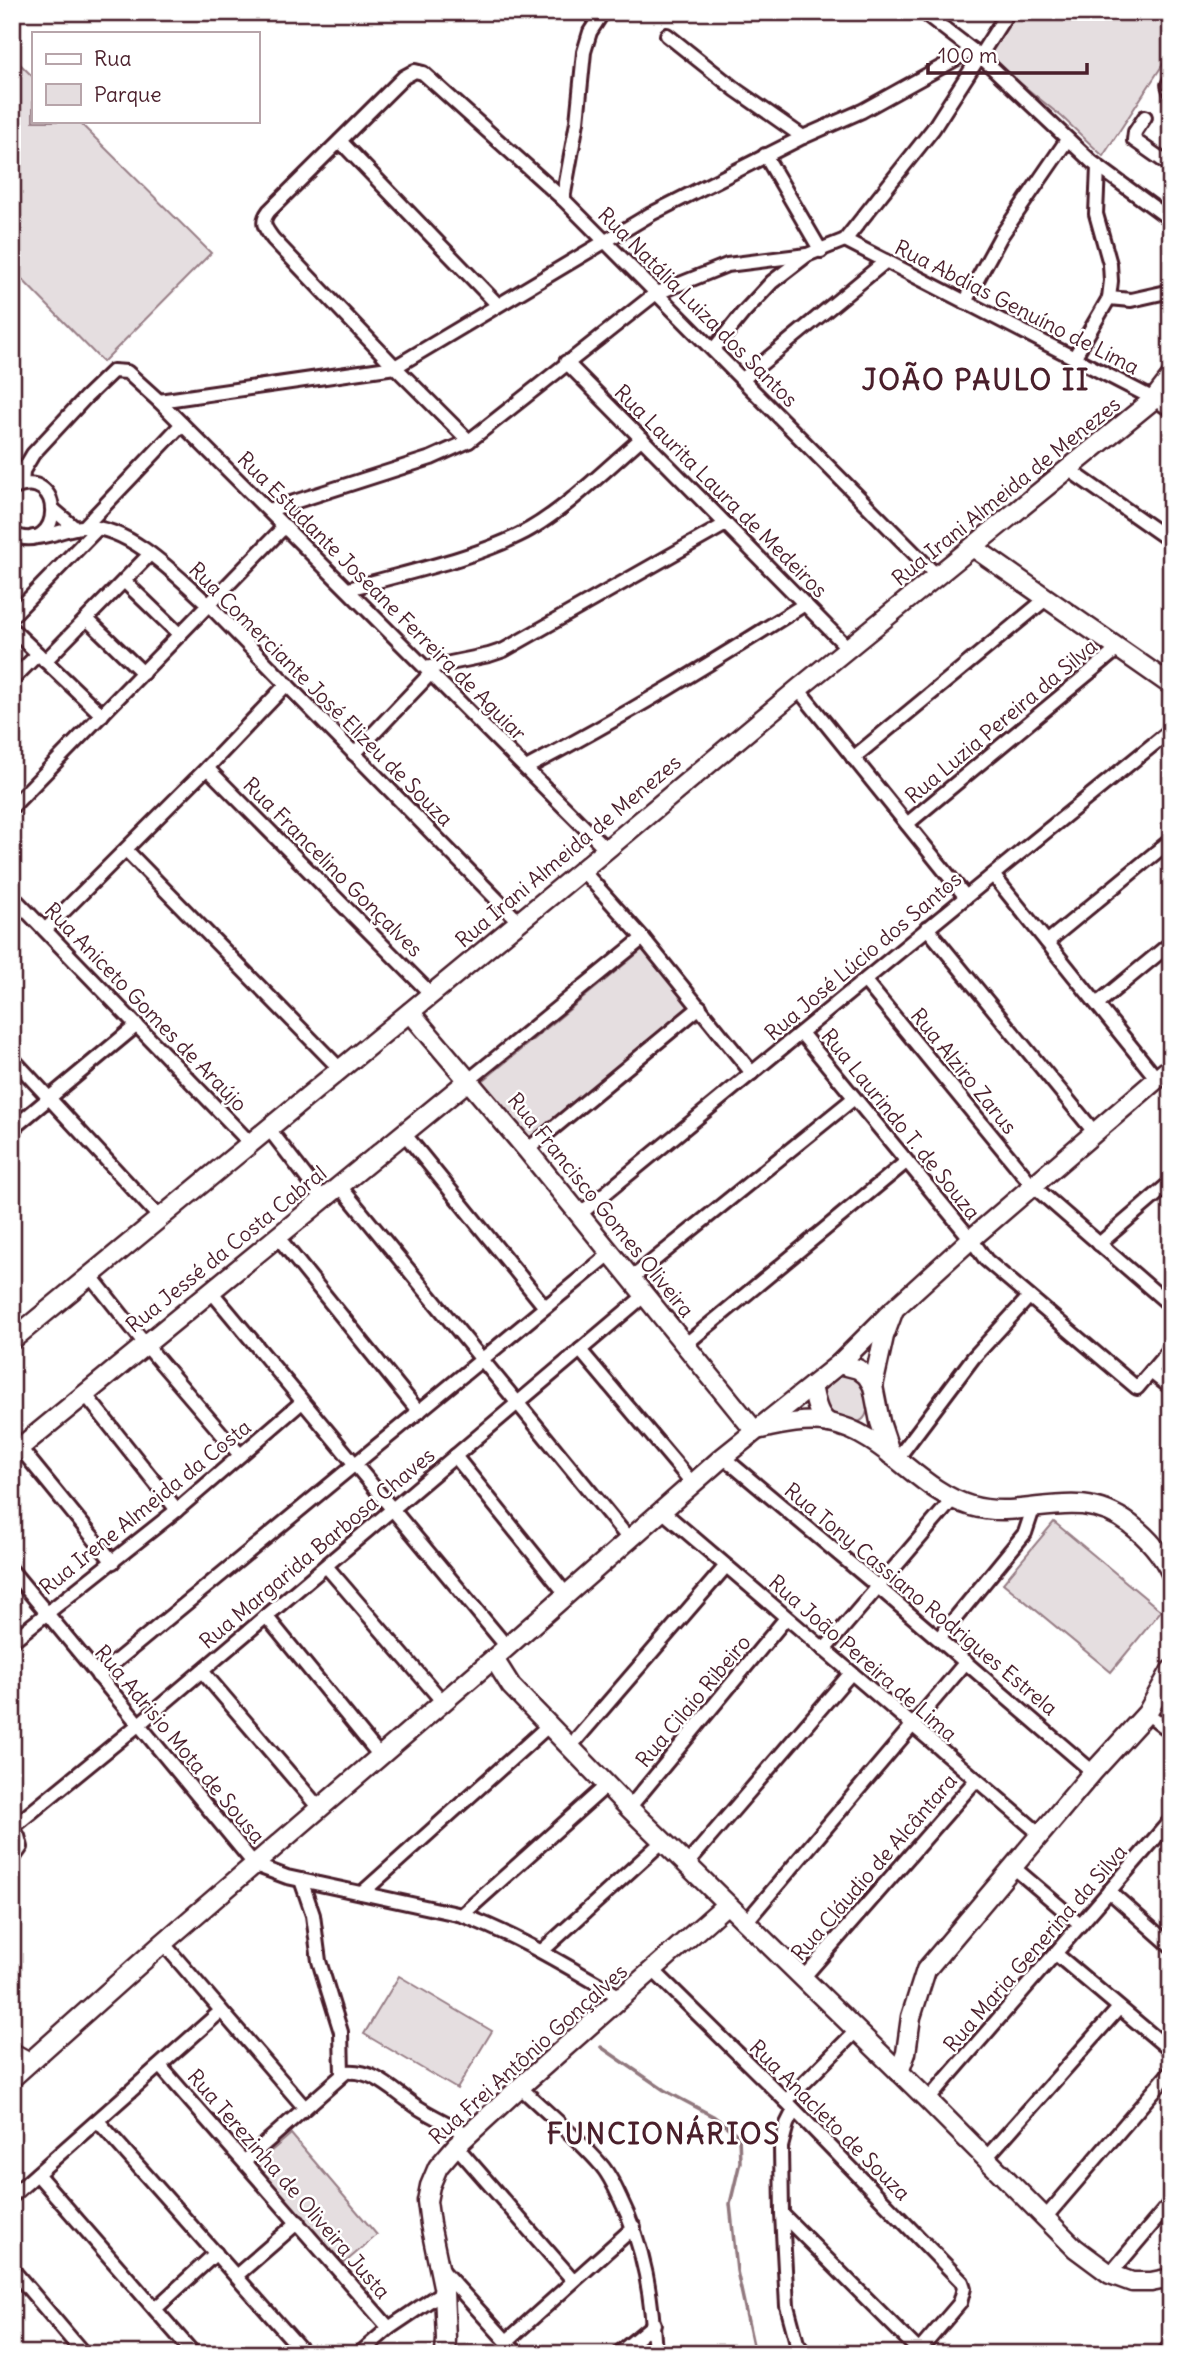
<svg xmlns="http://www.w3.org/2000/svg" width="1183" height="2366" font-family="Delius,sans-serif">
<rect width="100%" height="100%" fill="#fff"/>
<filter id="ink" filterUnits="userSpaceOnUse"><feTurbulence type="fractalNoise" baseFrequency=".0143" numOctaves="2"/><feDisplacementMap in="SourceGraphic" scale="14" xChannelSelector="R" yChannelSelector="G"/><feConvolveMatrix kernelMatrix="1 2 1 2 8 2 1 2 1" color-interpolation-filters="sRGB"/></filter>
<g filter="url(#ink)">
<g fill="#e5dee0" stroke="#987e86" stroke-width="2">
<polygon points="1011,12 1171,12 1171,52 1103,156 1062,117 984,54"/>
<polygon points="12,56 33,77 33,121 78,121 211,253 103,362 12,269"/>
<polygon points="643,949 691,1007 528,1142 479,1084"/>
<path d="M842 1375H851L865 1384C870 1413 871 1427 835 1424L821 1397 827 1383Z"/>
<polygon points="1054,1522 1161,1611 1111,1672 1003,1583"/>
<polygon points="399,1976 492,2031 457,2089 364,2034"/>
<polygon points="291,2134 377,2235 342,2265 256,2164"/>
</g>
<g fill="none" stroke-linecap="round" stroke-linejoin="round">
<polyline stroke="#91787e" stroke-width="3.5" points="601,2047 664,2090 713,2116 739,2136 740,2162 730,2204 737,2271 755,2354"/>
<defs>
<g id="street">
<polyline points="923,12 980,56 1092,162 1171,220"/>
<polyline points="667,35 736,90 803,137"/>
<polyline points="1171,79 1168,85 1171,94"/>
<polyline points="1145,117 1135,132 1134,140 1171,166"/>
<polyline points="340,141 497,304"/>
<polyline points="765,155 821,251"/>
<polyline points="563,199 577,122 584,52 590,32 603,12"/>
<polyline points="845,240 1154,399 1171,410"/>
<polyline points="1109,298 1131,300 1171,291"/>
<polyline points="965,302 1001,236 1067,140"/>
<polyline points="713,350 743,313 772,282 807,255 845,240 933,129 1008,12"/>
<polyline points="1074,358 1109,298 1111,281 1110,264 1096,214 1098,167"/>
<polyline points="566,362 848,648"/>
<polyline points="743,379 886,261"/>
<polyline points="159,401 395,367 651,214 803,137 862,111 972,50"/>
<path d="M469 441 395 367 273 239C265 228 260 223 269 211L404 77 415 71 423 73 563 199 938 577"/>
<polyline points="1068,469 1171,541"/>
<polyline points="22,485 23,471 33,454 85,398 113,371 127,372 159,401 607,850"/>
<path d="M12 489C66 463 65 559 12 534"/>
<polyline points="54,510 75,528"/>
<polyline points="269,510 431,458 469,441 655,294 727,265 807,255"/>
<polyline points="85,526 182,424"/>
<path d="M33 537C52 538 67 526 86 527 131 527 178 577 209 605L519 922"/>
<polyline points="124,581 180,635"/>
<path d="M349 589C403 573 469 560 519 535 560 515 606 469 642 438"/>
<polyline points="12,616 98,528"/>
<polyline points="87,619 143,673"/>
<polyline points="12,629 102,715"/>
<polyline points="45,661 150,554"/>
<polyline points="426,668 489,655 504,650 726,524"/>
<polyline points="12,680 38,654"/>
<polyline points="798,689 965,896"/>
<polyline points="354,754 431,673"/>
<polyline points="853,758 1047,598"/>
<polyline points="207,768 431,994"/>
<path d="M526 768C622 718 713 662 805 604"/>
<polyline points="12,807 285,526"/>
<polyline points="907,824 1119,648"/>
<polyline points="126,850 340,1069"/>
<polyline points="582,870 643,938 752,1073"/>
<polyline points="993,875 1157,1079"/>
<polyline points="12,896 251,1144"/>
<polyline points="927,928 1095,1133"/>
<polyline points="45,930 207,768 287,684"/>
<polyline points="1047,942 1171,840"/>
<polyline points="865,981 1033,1186 1171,1306"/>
<polyline points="1097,1004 1171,943"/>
<polyline points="801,1033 971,1239 986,1260 1137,1388 1171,1348"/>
<polyline points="12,1058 160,1218"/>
<polyline points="469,1080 643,938"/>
<polyline points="12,1129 137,1025"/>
<polyline points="269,1129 323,1199"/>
<polyline points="403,1132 545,1307"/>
<polyline points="527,1150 700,1007"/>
<polyline points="339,1185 629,1539"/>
<path d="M580 1214C777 1052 973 890 1171 730"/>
<polyline points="277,1236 419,1412"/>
<polyline points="1099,1244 1171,1182"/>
<polyline points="90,1275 145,1344 240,1455"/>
<polyline points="632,1278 853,1099"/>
<polyline points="210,1290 507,1647"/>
<polyline points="686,1344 906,1162"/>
<polyline points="580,1350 693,1484"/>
<polyline points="1151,1372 1171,1388"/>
<polyline points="85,1394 177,1510"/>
<polyline points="20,1448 113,1562"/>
<polyline points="455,1456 566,1594"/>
<polyline points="723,1457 877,1586 1093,1772"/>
<polyline points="897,1459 973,1358 1029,1297"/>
<polyline points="661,1510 1040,1834"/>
<polyline points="326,1566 443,1702"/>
<path d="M12 1571 255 1865 287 1877 462 1915C519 1936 570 1968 622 1998"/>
<polyline points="266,1616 380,1756"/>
<polyline points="939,1638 1025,1533 1034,1506"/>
<polyline points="12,1641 177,1510 302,1402"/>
<polyline points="824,1650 953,1499"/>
<polyline points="202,1671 319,1808"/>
<polyline points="98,1676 611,1253"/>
<polyline points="1147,1713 1171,1732"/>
<polyline points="569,1748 726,1566"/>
<polyline points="629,1808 786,1618"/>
<polyline points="12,1828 138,1725 645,1295"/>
<polyline points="12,1829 18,1836 21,1847 12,1860"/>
<polyline points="686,1865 851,1673"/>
<polyline points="1012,1866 1080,1924"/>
<polyline points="301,1880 313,1915 319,1961 341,2032 342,2074"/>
<polyline points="1109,1891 1171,1946"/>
<polyline points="362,1893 548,1726"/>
<polyline points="462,1915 607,1785"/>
<polyline points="746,1922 966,1662"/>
<polyline points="163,1943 305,2108"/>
<polyline points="542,1951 662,1842"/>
<polyline points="1056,1954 1171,2051"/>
<polyline points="654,1971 786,2101 962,2282 964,2288 960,2303 919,2351"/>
<polyline points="802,1979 976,1780"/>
<polyline points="12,2050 32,2061"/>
<polyline points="160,2066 389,2328"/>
<path d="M520 2087C547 2113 577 2137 601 2165 609 2174 615 2187 620 2198 645 2248 652 2298 655 2354"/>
<polyline points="928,2100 1171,1820"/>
<polyline points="786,2101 856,2031"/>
<polyline points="794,2110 787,2124 781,2147 782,2214 787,2306 797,2343 805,2354"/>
<polyline points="98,2121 305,2354"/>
<polyline points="456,2146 573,2280"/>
<polyline points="986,2158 1119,2008"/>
<path d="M245 2161 346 2072C376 2069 396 2094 419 2108 435 2118 452 2126 468 2134"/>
<polyline points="37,2174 194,2354"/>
<polyline points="12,2196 221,2011"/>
<polyline points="782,2214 922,2354"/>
<polyline points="1044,2219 1171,2071"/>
<polyline points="12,2269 84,2354"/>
<polyline points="441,2269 518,2354"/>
<polyline points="1110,2274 1171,2202"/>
<polyline points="236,2276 298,2222"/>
<polyline points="155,2309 216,2253"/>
<polyline points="507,2341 634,2227"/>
<polyline points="359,2354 389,2328 444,2291"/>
<polyline points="618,2354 654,2324"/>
<polyline points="1163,2354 1171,2345"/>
</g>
<g id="secondary">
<polyline points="973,547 1171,685"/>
<polyline points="410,1012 527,1150 754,1430"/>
<polyline points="12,1340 582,870 798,689 1154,399 1171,377"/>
<polyline points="839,1364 858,1369 867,1376 873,1386 880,1422 891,1455"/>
<path d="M812 1386C815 1399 817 1416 829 1423"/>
<polyline points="873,1386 884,1336 893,1312"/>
<path d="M761 1429C783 1424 807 1419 829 1423 885 1433 917 1490 971 1506 1027 1522 1075 1483 1130 1524 1147 1537 1162 1554 1171 1573"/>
<polyline points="12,1454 469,1080"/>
<polyline points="494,1659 511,1686 629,1808 928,2100 1075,2248 1110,2274 1132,2282 1151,2282 1171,2278"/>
<polyline points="899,2072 906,2053 911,2017 926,1970 1093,1772 1147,1713 1171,1670"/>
<polyline points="12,2078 163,1943 507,1647 723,1457 839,1364 894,1309 971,1239 1171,1067"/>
<polyline points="445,2354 446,2339 444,2291 430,2224 427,2201 430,2186 438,2167 456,2146 520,2087 727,1904"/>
</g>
</defs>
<use href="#street" stroke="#4a1f2b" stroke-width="18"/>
<use href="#secondary" stroke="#4a1f2b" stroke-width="23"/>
<use href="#street" stroke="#fff" stroke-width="12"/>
<use href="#secondary" stroke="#fff" stroke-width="18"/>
</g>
</g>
<g text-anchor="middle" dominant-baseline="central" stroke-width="5" stroke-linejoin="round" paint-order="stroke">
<g font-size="21" fill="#4a1f2b" stroke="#fff">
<text transform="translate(698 307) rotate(45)">Rua Natália Luiza dos Santos</text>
<text transform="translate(1017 307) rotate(27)">Rua Abdias Genuíno de Lima</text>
<text transform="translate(721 491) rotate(45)">Rua Laurita Laura de Medeiros</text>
<text transform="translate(1006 491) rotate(-39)">Rua Irani Almeida de Menezes</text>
<text transform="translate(382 596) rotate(45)">Rua Estudante Joseane Ferreira de Aguiar</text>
<text transform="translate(321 694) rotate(45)">Rua Comerciante José Elizeu de Souza</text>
<text transform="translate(1001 721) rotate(-40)">Rua Luzia Pereira da Silva</text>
<text transform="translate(568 851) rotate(-40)">Rua Irani Almeida de Menezes</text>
<text transform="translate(333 867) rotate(45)">Rua Francelino Gonçalves</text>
<text transform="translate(863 956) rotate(-40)">Rua José Lúcio dos Santos</text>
<text transform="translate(146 1007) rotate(46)">Rua Aniceto Gomes de Araújo</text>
<text transform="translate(964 1071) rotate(51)">Rua Alziro Zarus</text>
<text transform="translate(901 1124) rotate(51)">Rua Laurindo T. de Souza</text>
<text transform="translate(601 1205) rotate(51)">Rua Francisco Gomes Oliveira</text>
<text transform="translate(226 1249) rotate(-39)">Rua Jessé da Costa Cabral</text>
<text transform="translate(145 1507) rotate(-39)">Rua Irene Almeida da Costa</text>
<text transform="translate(317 1548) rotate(-40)">Rua Margarida Barbosa Chaves</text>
<text transform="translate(921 1599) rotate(40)">Rua Tony Cassiano Rodrigues Estrela</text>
<text transform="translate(863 1658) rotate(41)">Rua João Pereira de Lima</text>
<text transform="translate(693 1701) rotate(-50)">Rua Cilaio Ribeiro</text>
<text transform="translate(180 1744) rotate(50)">Rua Adrisio Mota de Sousa</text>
<text transform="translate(874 1867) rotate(-49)">Rua Cláudio de Alcântara</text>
<text transform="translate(1035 1948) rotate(-49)">Rua Maria Generina da Silva</text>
<text transform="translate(528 2054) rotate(-42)">Rua Frei Antônio Gonçalves</text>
<text transform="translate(830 2120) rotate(45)">Rua Anacleto de Souza</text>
<text transform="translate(289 2184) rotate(49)">Rua Terezinha de Oliveira Justa</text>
</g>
<g font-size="28" font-weight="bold" letter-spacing="2" fill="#4a1f2b" stroke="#fff">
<text x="976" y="380">JOÃO PAULO II</text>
<text x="664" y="2134">FUNCIONÁRIOS</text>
</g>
</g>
<rect width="1183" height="2366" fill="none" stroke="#fff" stroke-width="42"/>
<rect x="21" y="21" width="1141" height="2324" fill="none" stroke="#4a1f2b" stroke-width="2.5" filter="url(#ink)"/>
<rect x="32" y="32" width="228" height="91" fill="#ffffff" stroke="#b7a5aa" stroke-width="2"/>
<rect x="46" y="54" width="35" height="10" fill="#ffffff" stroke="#b7a5aa" stroke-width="2"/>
<text x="94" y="66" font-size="21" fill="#4a1f2b">Rua</text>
<rect x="46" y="84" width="35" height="21" fill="#e5dee0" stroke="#b7a5aa" stroke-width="2"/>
<text x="94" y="102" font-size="21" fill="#4a1f2b">Parque</text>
<path d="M928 63v10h159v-10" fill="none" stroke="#4a1f2b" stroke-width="3.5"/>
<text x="938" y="63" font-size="21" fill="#4a1f2b" stroke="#ffffff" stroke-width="5" paint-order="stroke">100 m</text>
</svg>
